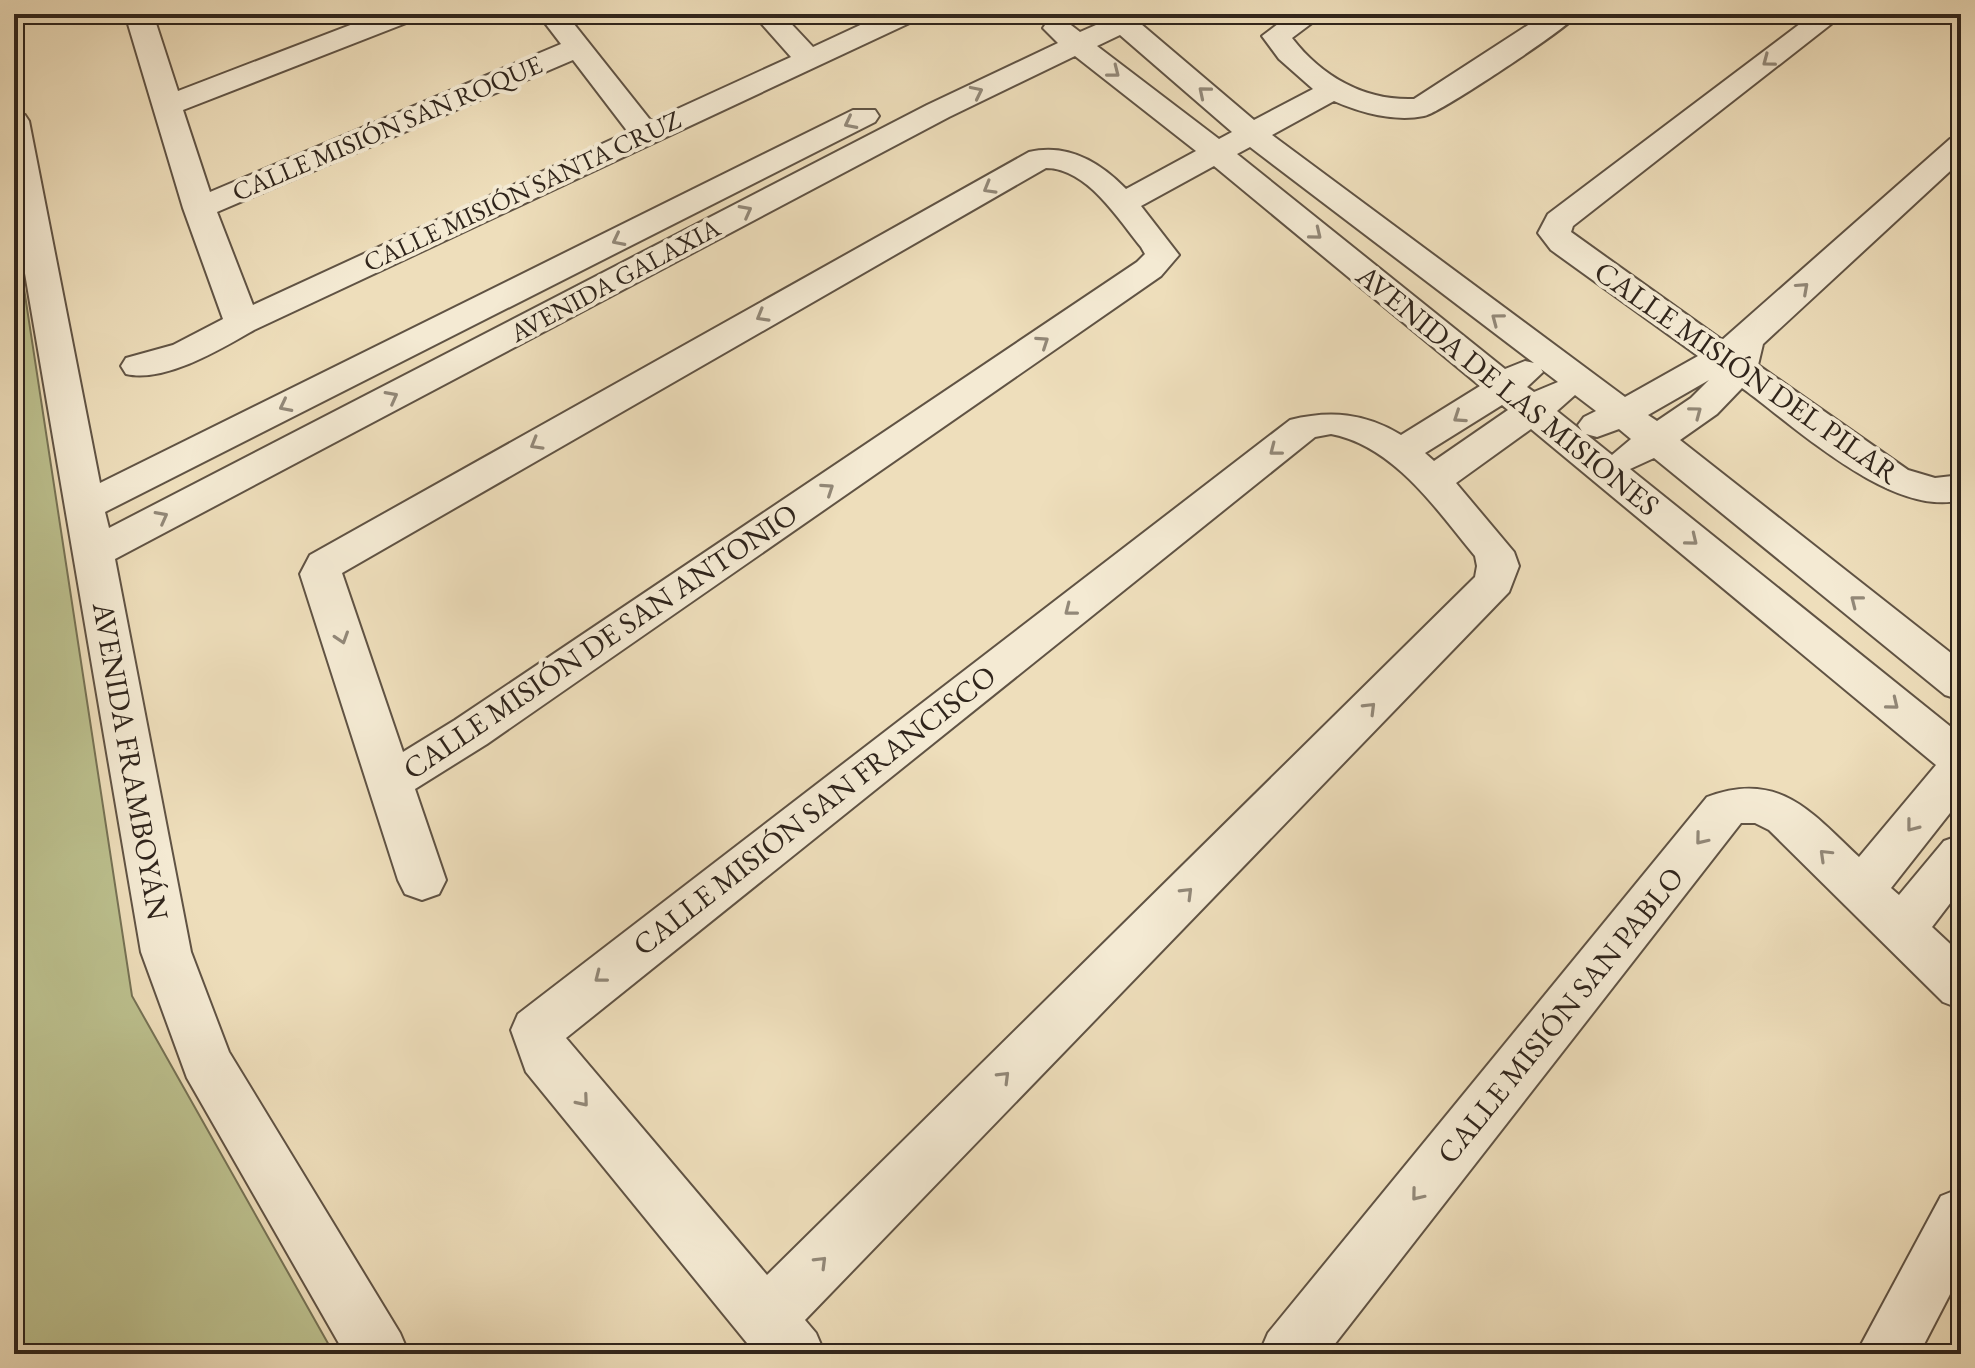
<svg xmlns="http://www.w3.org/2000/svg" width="1975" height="1368" font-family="'EB Garamond',serif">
<rect width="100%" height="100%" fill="#eedebb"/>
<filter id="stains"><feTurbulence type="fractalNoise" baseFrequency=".0025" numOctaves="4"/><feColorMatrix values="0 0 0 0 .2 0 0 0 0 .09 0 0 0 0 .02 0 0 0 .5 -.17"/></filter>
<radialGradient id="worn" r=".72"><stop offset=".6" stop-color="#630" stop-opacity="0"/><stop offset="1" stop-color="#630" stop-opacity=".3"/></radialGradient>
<polygon fill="#bcc08e" stroke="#767255" stroke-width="2" points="14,223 132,996 334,1354 14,1354"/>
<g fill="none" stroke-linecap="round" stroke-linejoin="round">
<defs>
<g id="street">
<path d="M125 14H153L178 91 379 14H418L414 20 183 110 210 192 561 44 538 14H566L651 121 791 57 753 14H782L813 47 884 14H920L916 20 254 330C221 349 165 383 126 374L121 366 126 358 173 345 223 319 183 208ZM573 60 628 132 253 305 217 212Z"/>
<path d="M1099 14H1155L1141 24 1254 120 1313 89 1279 59 1262 36 1291 14H1324L1292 38C1322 77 1365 101 1414 99L1545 14H1578C1569 27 1440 113 1424 116 1395 122 1361 113 1334 101L1272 135 1625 397 1698 356 1551 250 1538 233 1548 214 1813 14H1844L1573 226 1571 232 1722 340 1950 139 1961 136V161L1763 344 1758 365 1908 470 1935 478 1961 475V500C1892 518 1796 427 1742 388L1717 414 1680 440 1961 661V700L1945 695 1654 458 1630 469 1961 735V799L1891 888 1899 895 1944 841 1961 835V889L1932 927 1961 954V1009L1943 1002 1769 830 1755 823H1741L1327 1354H1259L1268 1333 1707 797C1779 770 1811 812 1859 857L1936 765 1531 429 1456 483 1514 552 1519 566 1509 592 805 1320 816 1333 825 1354H756L526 1072 511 1030 518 1014 1290 420C1330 410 1365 413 1401 435L1480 386 1214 166 1141 206 1179 255 1161 276 487 744 415 789 446 880 439 894 422 900 405 894 398 880 300 574 310 555 1029 152C1067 143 1100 162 1126 189L1196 151 1075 56 949 117 115 559 191 952 229 1052 400 1333 409 1354H345L187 1078 141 952 14 209V112L25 115 29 121 100 483 853 110H875L879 116 875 122 105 512 109 528 927 105 1058 43 1043 28 1047 22H1067L1080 32 1105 21ZM1120 35 1232 132 1219 139 1097 46ZM1250 147 1534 363 1525 361 1505 369 1237 154ZM1046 168C1087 168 1118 219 1141 247L1145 254 1137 262 455 720 403 752 342 573ZM1541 369 1558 382 1534 392 1527 387 1543 372ZM1709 380 1691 398 1657 421 1648 415ZM1575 395 1596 411 1584 417 1578 425 1582 431 1557 411ZM1502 405 1508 410 1434 461 1425 453ZM1619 429 1631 439 1612 455 1586 434 1597 437ZM1331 434C1394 446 1436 509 1475 556L1477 566 1475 577 767 1275 566 1038 1315 437Z"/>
<polygon points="1961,1188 1961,1273 1919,1354 1856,1354 1941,1196"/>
</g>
</defs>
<use href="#street" stroke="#605344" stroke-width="4"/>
<use href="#street" fill="#f4ead3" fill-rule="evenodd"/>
</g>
<defs><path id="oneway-chevron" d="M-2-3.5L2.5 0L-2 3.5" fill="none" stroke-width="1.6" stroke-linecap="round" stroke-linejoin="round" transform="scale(2)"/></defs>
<g stroke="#928878">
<use href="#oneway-chevron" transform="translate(1768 61) rotate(143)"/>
<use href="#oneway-chevron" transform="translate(1114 72) rotate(38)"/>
<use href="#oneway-chevron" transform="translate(977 92) rotate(-26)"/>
<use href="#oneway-chevron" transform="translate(1204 92) rotate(-140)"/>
<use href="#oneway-chevron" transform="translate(850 123) rotate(153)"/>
<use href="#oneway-chevron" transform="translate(989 188) rotate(150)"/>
<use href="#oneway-chevron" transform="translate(746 211) rotate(-28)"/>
<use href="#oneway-chevron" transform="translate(1316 234) rotate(39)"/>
<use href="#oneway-chevron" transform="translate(618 240) rotate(153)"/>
<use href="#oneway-chevron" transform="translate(1803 288) rotate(-42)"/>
<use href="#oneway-chevron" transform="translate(762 316) rotate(150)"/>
<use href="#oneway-chevron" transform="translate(1497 319) rotate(-143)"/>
<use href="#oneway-chevron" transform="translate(1043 342) rotate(-34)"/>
<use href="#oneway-chevron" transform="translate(392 397) rotate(-28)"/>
<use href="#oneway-chevron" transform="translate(285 406) rotate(153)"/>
<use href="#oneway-chevron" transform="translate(1696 412) rotate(-37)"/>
<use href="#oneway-chevron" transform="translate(1459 417) rotate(146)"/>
<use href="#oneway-chevron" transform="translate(536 444) rotate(150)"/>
<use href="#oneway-chevron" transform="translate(1275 450) rotate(142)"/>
<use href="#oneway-chevron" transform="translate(828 489) rotate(-34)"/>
<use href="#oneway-chevron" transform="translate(162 517) rotate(-28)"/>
<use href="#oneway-chevron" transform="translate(1692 540) rotate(39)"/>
<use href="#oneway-chevron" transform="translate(1856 601) rotate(-142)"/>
<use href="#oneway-chevron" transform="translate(1070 610) rotate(142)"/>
<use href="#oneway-chevron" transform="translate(342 638) rotate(72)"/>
<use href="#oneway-chevron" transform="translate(1893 704) rotate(39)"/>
<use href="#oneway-chevron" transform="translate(1370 708) rotate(-45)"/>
<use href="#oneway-chevron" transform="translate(1912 826) rotate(128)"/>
<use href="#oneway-chevron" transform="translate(1701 839) rotate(129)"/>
<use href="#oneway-chevron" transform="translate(1825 855) rotate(-136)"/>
<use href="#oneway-chevron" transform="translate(1187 893) rotate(-45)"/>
<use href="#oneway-chevron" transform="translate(600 977) rotate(142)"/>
<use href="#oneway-chevron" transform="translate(1004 1077) rotate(-45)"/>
<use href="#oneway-chevron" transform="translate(583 1101) rotate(50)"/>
<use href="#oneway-chevron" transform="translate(1417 1195) rotate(129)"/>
<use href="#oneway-chevron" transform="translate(821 1262) rotate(-45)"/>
</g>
<g text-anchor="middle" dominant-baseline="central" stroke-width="8" stroke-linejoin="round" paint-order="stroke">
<g font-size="26" fill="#30251c" stroke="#f4ead3">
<text transform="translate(387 128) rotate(-23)">CALLE MISIÓN SAN ROQUE</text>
<text transform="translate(522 191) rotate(-25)">CALLE MISIÓN SANTA CRUZ</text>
<text transform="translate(615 280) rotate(-28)">AVENIDA GALAXIA</text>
</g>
<g font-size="30" fill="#30251c" stroke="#f4ead3">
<text transform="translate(1747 372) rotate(35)">CALLE MISIÓN DEL PILAR</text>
<text transform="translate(1508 390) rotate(39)">AVENIDA DE LAS MISIONES</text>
<text transform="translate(600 641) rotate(-34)">CALLE MISIÓN DE SAN ANTONIO</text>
<text transform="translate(131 761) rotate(80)">AVENIDA FRAMBOYÁN</text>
<text transform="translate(814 810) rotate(-38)">CALLE MISIÓN SAN FRANCISCO</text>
<text transform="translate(1560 1015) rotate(-51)">CALLE MISIÓN SAN PABLO</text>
</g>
</g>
<rect width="1975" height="1368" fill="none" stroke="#eedebb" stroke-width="48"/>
<rect x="16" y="16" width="1943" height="1336" fill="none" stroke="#30251c" stroke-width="4"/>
<rect x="24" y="24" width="1927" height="1320" fill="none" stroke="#30251c" stroke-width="2"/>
<rect width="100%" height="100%" filter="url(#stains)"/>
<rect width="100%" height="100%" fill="url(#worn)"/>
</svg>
